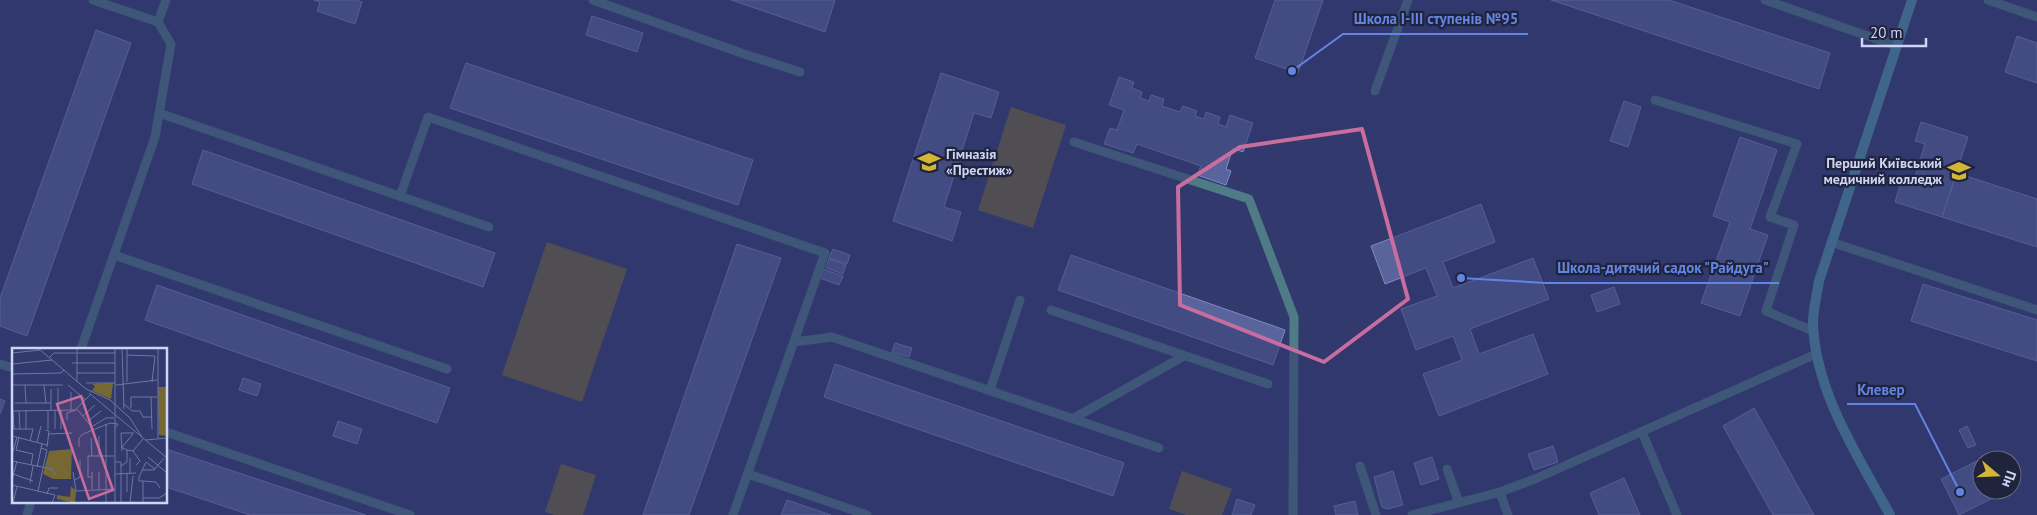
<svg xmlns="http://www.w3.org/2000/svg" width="2037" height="515" font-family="'PT Sans',sans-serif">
<rect width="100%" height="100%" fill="#31396d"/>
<g fill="#766832">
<polygon points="1011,107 1066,125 1033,228 978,210"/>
<polygon points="547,242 627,269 582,402 502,375"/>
<polygon points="561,464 596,475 583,515 555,515 545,512"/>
<polygon points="1182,471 1232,489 1222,515 1186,515 1169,509"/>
</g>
<g fill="#5a649c" stroke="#7e8ac5">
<polygon points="314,0 356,0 362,2 355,24 317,11 320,2"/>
<polygon points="731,0 835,0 825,32"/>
<polygon points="1275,0 1323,0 1298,73 1255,58"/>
<polygon points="1551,0 1669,0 1830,53 1819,89"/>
<polygon points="592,16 643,33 637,52 586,35"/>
<polygon points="96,30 131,43 27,336 0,326 0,298"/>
<polygon points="2017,36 2037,43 2037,83 2005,72"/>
<polygon points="466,63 753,160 738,205 450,108"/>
<polygon points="941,73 999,92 991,118 974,113 944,207 961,212 952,241 893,221"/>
<polygon points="1119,77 1134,82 1132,88 1142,92 1140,98 1149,101 1151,95 1164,99 1162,106 1180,112 1183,106 1197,111 1195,116 1204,119 1206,112 1220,117 1218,124 1226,127 1230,115 1253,123 1243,152 1233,148 1226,169 1231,171 1226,185 1197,175 1201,166 1137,144 1133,153 1104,144 1110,128 1117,130 1124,110 1109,105"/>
<polygon points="1624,101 1641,107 1628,147 1610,141"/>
<polygon points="1921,122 1968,137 1942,217 1895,202 1901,182 1912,186 1925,144 1915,141"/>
<polygon points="1740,137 1777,150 1750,229 1768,235 1740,316 1701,303 1730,222 1713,216"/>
<polygon points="203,150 495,253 483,287 192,184"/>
<polygon points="1957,173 2037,199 2037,247 1942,217"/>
<polygon points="1481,204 1495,242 1443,262 1453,288 1533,258 1549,299 1470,329 1479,354 1533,334 1548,374 1439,416 1423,374 1462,360 1453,336 1416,350 1401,309 1437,296 1426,268 1385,284 1371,246"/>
<polygon points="737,244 781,258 689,515 643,515"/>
<polygon points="833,249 850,255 847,264 829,258"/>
<polygon points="1071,255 1285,330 1273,365 1058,290"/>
<polygon points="829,259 846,265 843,274 826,268"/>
<polygon points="823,269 843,276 839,285 820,278"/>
<polygon points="1923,284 2037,320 2037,361 1911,321"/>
<polygon points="157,285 450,388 437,423 145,320"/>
<polygon points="1614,287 1620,304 1597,312 1591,295"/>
<polygon points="895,343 912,348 909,357 892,352"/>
<polygon points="835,364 1124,463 1113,496 824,397"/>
<polygon points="243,378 261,384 257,396 239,390"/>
<polygon points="0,399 5,401 0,414"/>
<polygon points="1754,408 1814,515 1773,515 1723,426"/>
<polygon points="338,421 362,429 357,444 333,436"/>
<polygon points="1967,426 1976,445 1968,448 1959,430"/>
<polygon points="1553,446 1558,462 1534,470 1528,454"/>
<polygon points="166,449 366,515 250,515 166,487"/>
<polygon points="1432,457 1439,479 1421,485 1414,463"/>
<polygon points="1983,458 1982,490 1999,490 2001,494 1959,515 1941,479"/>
<polygon points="1393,471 1403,505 1387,509 1382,507 1374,477"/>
<polygon points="1624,478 1640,515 1599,515 1590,493"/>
<polygon points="1237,499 1255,505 1251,515 1232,515"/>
<polygon points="787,500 831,515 781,515"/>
<polygon points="1355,501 1358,515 1336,515 1334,506"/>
</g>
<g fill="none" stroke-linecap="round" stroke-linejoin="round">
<g stroke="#4e7b86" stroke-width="9">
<polyline points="593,0 744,54 800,72"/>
<polyline points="1765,0 1896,46"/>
<polyline points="1988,0 2037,17"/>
<polyline points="158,22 166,0"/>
<polyline points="1375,91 1408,0"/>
<polyline points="1655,100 1797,144 1770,217 1794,225 1766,311 1813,331"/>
<polyline points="159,113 489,227"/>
<polyline points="1074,142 1249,199 1294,317 1293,515"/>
<polyline points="400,196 428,117 825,253 733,515"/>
<polyline points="1831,242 2037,310"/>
<polyline points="114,255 447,369"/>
<polyline points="1051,310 1268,384"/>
<polyline points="794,342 832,337 1159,448"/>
<polyline points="81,349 155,137 171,44 158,22 93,0"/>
<polyline points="0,364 14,368"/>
<polyline points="990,390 1020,300"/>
<polyline points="1074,418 1184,356"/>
<polyline points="166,432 410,515"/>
<polyline points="1642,432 1677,515"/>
<polyline points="1360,466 1376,515"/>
<polyline points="1447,469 1459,503"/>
<polyline points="748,474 867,515"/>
<polyline points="1500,492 1508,515"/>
<polyline points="27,515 31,501"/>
<polyline points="1412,515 1500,492 1535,479 1816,354"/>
</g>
<path stroke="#509cae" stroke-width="10" d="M1890 515C1858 456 1815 392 1813 323 1813 309 1817 295 1819 281L1912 0"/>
</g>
<path d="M0 0H2037V515H0ZM1362 129 1408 299 1324 362 1180 305 1178 187 1240 147Z" fill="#31396d" fill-opacity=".55" fill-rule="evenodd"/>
<path fill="none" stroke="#c76da0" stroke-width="4" stroke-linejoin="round" d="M1362 129 1408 299 1324 362 1180 305 1178 187 1240 147Z"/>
<defs>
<symbol id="school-bare" viewBox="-9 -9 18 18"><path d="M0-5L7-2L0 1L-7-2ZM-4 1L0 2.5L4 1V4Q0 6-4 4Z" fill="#d4b635" stroke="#1f233b" stroke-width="2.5" paint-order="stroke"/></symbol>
<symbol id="university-bare" viewBox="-9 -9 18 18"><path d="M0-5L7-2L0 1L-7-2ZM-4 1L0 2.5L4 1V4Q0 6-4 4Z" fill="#d4b635" stroke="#1f233b" stroke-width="2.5" paint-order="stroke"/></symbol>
</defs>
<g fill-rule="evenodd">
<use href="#school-bare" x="913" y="146" width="32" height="32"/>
<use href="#university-bare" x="1943" y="155" width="32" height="32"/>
</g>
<g text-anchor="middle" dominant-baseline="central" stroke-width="4.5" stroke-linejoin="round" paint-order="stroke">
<g font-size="14" font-weight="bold" fill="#cdd4f4" stroke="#1f233b" text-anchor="start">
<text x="946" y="154">Гімназія<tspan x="946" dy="16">«Престиж»</tspan></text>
<text x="1942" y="163" text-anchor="end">Перший Київський<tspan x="1942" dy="16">медичний колледж</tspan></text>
</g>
</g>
<g transform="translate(12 348)">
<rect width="155" height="155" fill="#31396d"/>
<path d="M101 35 99 51 80 43 83 38 80 36ZM146 39H155V88L147 87ZM60 101 59 131H41L31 126 37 103ZM59 138 64 143 63 155 45 151V147L58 149Z" fill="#766832"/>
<path fill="none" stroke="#6f77a3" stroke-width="1" d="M26 0 74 41 98 52 118 70 130 89M65 0V34M103 0V155M110 0 112 61M115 0V34M146 0V90M0 5 28 2M115 7 143 8 140 34M37 10 42 5H103M60 15H103M0 16 40 12M65 25H103M0 26 49 25 52 22M74 35H103M0 37H51M13 37 14 55M32 37 34 55M56 37 74 52M104 37 145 32M46 40V62M39 41V62M59 44V62M77 45 155 110M139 49 140 81M3 55H39M112 56 120 63H128L131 69H140M119 60V49H145M65 61 82 82M14 62V81M36 62V81M0 63 63 62 79 46M1 63 2 81M7 63 8 81M71 68 83 57M55 72V65L64 62M76 73 89 63M94 76V155M81 78 94 70H102M0 81H21L18 93M43 81V62M49 81V62M34 82 37 83 35 99M37 86 60 85M0 88 35 97M7 89 4 102 21 106 19 117M79 90 80 108M134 92 155 90M25 94 29 78M67 99V90L71 86 98 75 106 76 103 80M110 99 121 86M115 102 121 103 128 113 124 117M110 103 109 85H122M121 103 131 91M0 107 5 89M87 108V88M136 109 155 125M0 113 40 121 44 127M103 114H109V155M109 118 115 114V102L109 99M25 119 30 96M130 122H142L152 110M61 124 64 143 103 141M80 124V141M87 124V141M1 126 21 133M103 126 124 125M115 126V144M118 126V110M80 129H76V108H102M0 132 5 113M63 132 68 129V112M131 133H127V129L134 114 143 121M18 135 21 118M0 137 43 147 40 155M26 143 35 102 29 100M35 146 37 140H46M131 150H147L155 145M1 155 5 138M118 155 121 128M131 155V133L144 134 148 140"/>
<path fill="#c76da0" fill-opacity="0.15" stroke="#c76da0" stroke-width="2.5" d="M69 48 101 142 77 151 45 56Z"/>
<rect width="155" height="155" fill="none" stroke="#cdd4f4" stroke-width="2.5"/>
</g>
<path fill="none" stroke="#6384e3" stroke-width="2" d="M1292 71L1343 34H1528M1461 278L1546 283H1779M1960 492L1915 404H1847"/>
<g fill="#6384e3" stroke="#1f233b" stroke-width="2">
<circle cx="1292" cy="71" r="5"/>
<circle cx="1461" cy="278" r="5"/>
<circle cx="1960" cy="492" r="5"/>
</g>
<g font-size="15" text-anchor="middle" font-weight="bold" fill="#6384e3" stroke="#1f233b" stroke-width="4.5" stroke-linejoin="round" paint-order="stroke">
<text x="1436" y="24">Школа І-ІІІ ступенів №95</text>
<text x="1663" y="273">Школа-дитячий садок "Райдуга"</text>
<text x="1881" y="395">Клевер</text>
</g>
<g transform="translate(1997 475) rotate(109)"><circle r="24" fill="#1f233b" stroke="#656a85"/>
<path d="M0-4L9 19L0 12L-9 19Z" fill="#d4b635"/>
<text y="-8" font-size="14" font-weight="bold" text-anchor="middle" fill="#cdd4f4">Пн</text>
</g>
<path d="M1862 38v8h64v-8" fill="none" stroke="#cdd4f4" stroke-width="2.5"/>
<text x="1870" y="38" font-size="15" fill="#cdd4f4" stroke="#1f233b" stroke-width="4" paint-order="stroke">20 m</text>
</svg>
